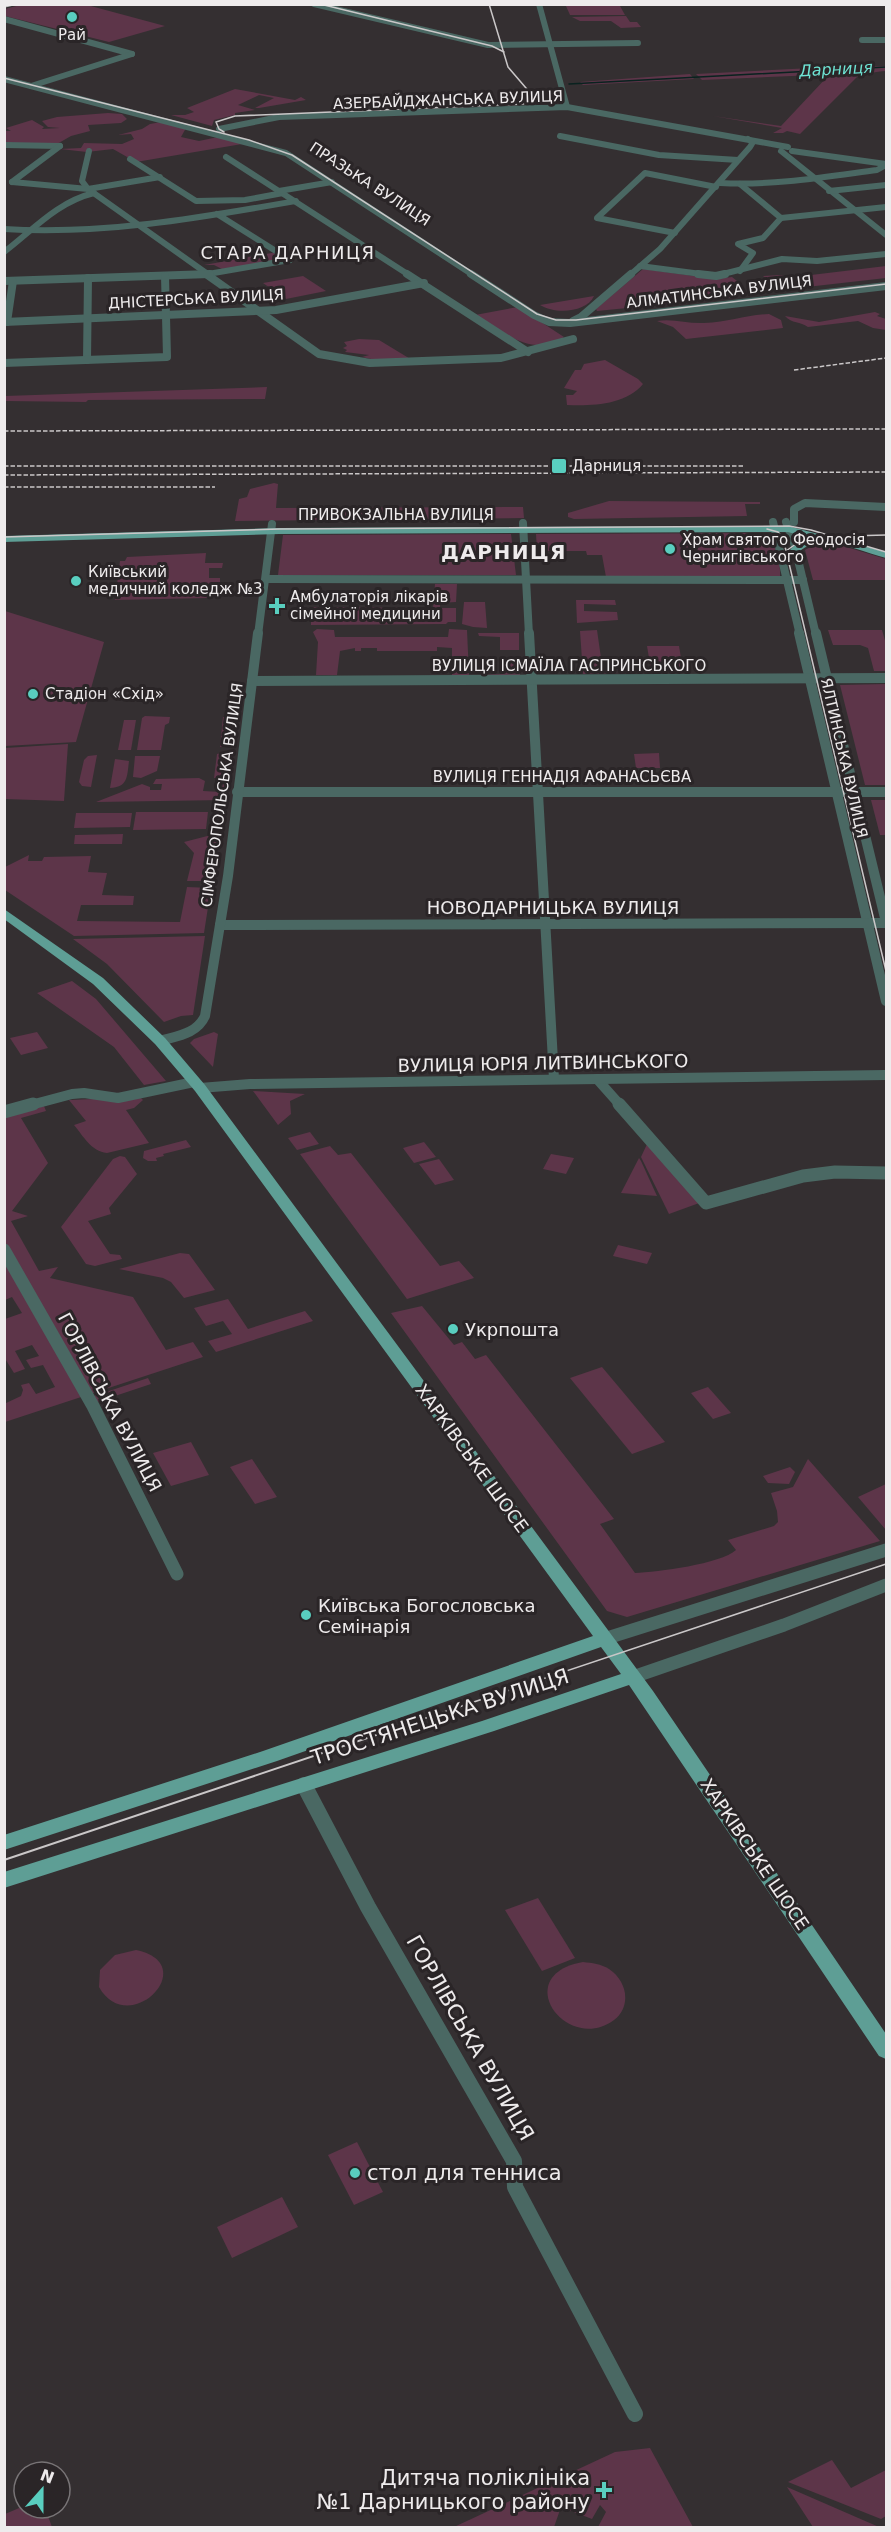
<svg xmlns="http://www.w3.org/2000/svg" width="891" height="2532" font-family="'DejaVu Sans',sans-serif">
<rect width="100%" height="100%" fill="#342f31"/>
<g fill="#5d3549">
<polygon points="20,5 87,5 165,26 109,42 5,16 5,9"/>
<polygon points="566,6 620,6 625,15 570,15"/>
<polygon points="626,16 630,22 637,22 641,27 621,28 611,21 580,21 572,17"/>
<path d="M886 66V71C875 71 868 75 857 77L800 134 787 131 783 133H773L782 128 713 116 781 126 828 76 827 72 817 67Z"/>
<polygon points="812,68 817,72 816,75 702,80 696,74"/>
<polygon points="690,74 694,79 583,85 580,82"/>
<polygon points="235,89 295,100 301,97 306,100 259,108 255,108 274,98 259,95 238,105 255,110 235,113 235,115 214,120 212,126 171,115 185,115 194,112 187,108"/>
<polygon points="108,113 122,114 127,119 121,123 88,125 90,131 71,136 57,144 5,145 5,131 11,131 6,128 32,120 44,127 42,129 60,128 48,127 42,121 57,117"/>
<polygon points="161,122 186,128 181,137 199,141 218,137 248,143 136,162 113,149 87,152 60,149 81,148 84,143 122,144 134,139 131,134 118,135 142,129 150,124"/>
<polygon points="277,252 287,260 222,269 214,265 204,265"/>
<polygon points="886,266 886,278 780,290 763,276 781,275 786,278"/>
<polygon points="643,269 716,279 732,277 742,285 727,287 738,297 597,311 596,309"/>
<polygon points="303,276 326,291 286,299 263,283"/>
<path d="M594 296C587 312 556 315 540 305Z"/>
<path d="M518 307 564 337C534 360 500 330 475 315Z"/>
<path d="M875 312 880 314 877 316 886 319V330L873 328 858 321 808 327C800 321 792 324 785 316L819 322Z"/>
<path d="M769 314 781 320 783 328 686 339 673 327 657 321C673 318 688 324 704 323 729 322 745 315 769 314Z"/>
<polygon points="359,339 379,340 412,360 380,361 362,357 369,355 345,352 347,350 343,348 347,346 344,342"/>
<path d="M605 360 638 379 643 384C626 405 592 406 567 405L566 395H573L577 391 564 388 575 370H581L584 364Z"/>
<polygon points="267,387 265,399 88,400 86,402 5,401 5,396"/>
<polygon points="274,483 278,484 276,508 523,507 524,518 235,521 239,499 247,497 250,489"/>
<polygon points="609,501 760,502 760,504 745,504 747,516 574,519 568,517 568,513"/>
<path d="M759 533C775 535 781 561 780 576L606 577 602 555H587L586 551H537L536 534Z"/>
<polygon points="511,534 516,575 278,575 283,535"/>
<polygon points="819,542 830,542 886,559 886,580 813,580 805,550"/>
<polygon points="206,553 205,563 223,563 222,568 209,568 209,578 220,578 220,588 208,588 207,598 115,600 120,561 125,561 127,557"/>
<polygon points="435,584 457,584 456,602 440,603 440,608 456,608 456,622 448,622 446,624 311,625 311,607 433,608"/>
<polygon points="576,600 615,600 616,605 584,604 584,611 617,612 618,620 577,623"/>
<polygon points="464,602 485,602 487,628 473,627 462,624"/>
<polygon points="5,611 104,642 76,742 5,746"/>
<polygon points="317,629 334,630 335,637 448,637 449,629 467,630 469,675 452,675 452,648 437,647 437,651 377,651 377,648 361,648 361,651 355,651 355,648 340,651 337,675 316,675 318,642 313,632"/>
<polygon points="597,630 603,672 619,673 583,674 580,631"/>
<polygon points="828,630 882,630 886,644 886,671 874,671 868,648 860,645 833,645"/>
<polygon points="478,633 519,633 519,650 500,650 500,637 479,636"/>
<polygon points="647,646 679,646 683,670 651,670"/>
<polygon points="501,658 520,658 520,675 479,675 501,674"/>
<polygon points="886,684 886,785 865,785 840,685"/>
<polygon points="238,715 234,746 220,747 223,717"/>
<polygon points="145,716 170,717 169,723 165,725 161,750 137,750 142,718"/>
<polygon points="124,720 136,720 131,750 118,750"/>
<polygon points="68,744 64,801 5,799 5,748"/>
<polygon points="233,751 229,779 214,778 217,754"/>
<polygon points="659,753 660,768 636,768 634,754"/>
<polygon points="88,756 97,755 91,787 82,786 79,782 84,760"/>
<polygon points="135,756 160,756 157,771 141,778 133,777"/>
<path d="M115 759 129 761C127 777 128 787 110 788Z"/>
<polygon points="199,778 205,781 203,791 221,792 223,784 228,782 225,800 96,802 142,784 150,787 150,790 161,790 162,784 153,784 156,779"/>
<polygon points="871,800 886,800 886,835 880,835"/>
<polygon points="136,812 208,812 206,829 133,830"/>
<polygon points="76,813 132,813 130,827 74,828"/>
<polygon points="219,833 213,881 187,881 194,853 184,842"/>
<polygon points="123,834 122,844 74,844 75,835"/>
<polygon points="29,855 28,861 42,861 44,857 91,856 88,872 107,873 102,895 134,896 133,905 81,905 77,921 180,922 187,887 211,888 204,933 74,936 5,890 5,867"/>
<polygon points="205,936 193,1015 181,1016 164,1022 107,964 73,939"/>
<polygon points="72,981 96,999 166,1081 144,1085 114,1047 37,993"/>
<polygon points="37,1032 48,1048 21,1055 10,1038"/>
<polygon points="214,1032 218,1034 213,1067 190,1043 194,1039"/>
<polygon points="253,1091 305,1094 290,1101 291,1114 278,1125"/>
<path d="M140 1097 143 1100 134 1108 126 1110 149 1143 107 1153C91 1151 84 1137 74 1125L86 1121 69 1100Z"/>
<polygon points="44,1106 46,1111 21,1118 48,1163 12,1211 28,1216 11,1221 39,1271 58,1267 50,1278 133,1297 166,1350 193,1342 203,1357 5,1422 4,1404 21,1396 23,1390 21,1385 29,1383 36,1394 55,1387 43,1365 31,1368 26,1360 39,1356 32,1345 15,1351 25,1369 14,1373 4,1357 5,1319 22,1313 12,1297 5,1300 5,1117"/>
<polygon points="310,1132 319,1144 297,1150 288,1138"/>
<polygon points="186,1140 191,1147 163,1154 164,1156 156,1158 157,1161 148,1161 143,1158 144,1151"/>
<polygon points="424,1142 436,1157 414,1163 403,1148"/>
<polygon points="648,1142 702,1202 669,1214 641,1157"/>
<polygon points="330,1146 338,1155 351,1153 440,1266 459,1261 474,1278 407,1299 300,1154"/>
<polygon points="551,1154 574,1158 566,1174 543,1169"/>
<polygon points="120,1156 125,1157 137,1174 109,1208 111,1214 88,1221 110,1254 120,1255 122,1259 95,1266 86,1264 61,1227 113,1159"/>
<polygon points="639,1158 641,1161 657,1196 621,1193"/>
<polygon points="439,1159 454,1180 435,1185 419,1164"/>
<polygon points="618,1245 652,1253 647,1264 613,1256"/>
<polygon points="180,1253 189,1254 215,1290 184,1298 171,1282 163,1278 119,1269"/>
<polygon points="228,1299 248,1329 305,1311 313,1321 216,1352 208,1341 232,1334 223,1321 206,1326 194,1308"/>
<path d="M422 1306 454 1345 462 1342 475 1359 486 1355 614 1519 600 1524 635 1573C657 1572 721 1564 736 1550L728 1540 774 1526 778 1522 777 1511 771 1493 793 1487 808 1459 880 1541 627 1617 607 1611 391 1313Z"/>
<polygon points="602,1367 665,1442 632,1454 570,1378"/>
<polygon points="148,1378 151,1384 97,1402 94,1396"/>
<polygon points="708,1387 731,1413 713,1419 691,1393"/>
<polygon points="191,1442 209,1475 171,1486 153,1453"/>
<polygon points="252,1459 277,1497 255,1504 230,1467"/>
<polygon points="790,1467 795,1472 789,1484 768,1483 763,1476"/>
<polygon points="886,1484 886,1530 858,1497"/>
<polygon points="538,1898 575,1958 542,1971 505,1910"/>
<path d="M136 1950C203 1964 129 2040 99 1987L100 1970 115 1955Z"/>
<path d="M583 1962C592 1963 601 1964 609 1969 627 1981 632 2006 614 2020 566 2055 509 1975 583 1962Z"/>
<polygon points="357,2142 383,2192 354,2205 328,2155"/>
<polygon points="282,2197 298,2227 232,2258 217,2227"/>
<polygon points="650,2448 693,2527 598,2527 606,2512 600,2505 592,2519 561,2507 554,2527 454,2527 615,2452"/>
<polygon points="832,2460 851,2488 886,2470 886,2516 881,2519 788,2482"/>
<polygon points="787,2487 879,2527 813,2527"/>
<polygon points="24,2506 24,2508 45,2508 52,2527 5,2527 5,2514"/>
</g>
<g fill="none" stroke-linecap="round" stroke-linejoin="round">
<polyline stroke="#09221f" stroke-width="1.5" points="569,84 886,67"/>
<g stroke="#4a6863" stroke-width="6">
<polyline points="314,4 488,45 638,43"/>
<polyline points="539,4 567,107"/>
<polyline points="4,19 132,54"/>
<polyline points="862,40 886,40"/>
<polyline points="4,79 286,153 473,275"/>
<polyline points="31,86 132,54"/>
<polyline points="219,129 279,117 567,107 788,147"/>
<polyline points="560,136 659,155 738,160"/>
<polyline points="4,145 60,146"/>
<polyline points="89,151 82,181 88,189 209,275"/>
<polyline points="781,151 886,235"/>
<polyline points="792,151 886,164"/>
<polyline points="226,157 409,275"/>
<polyline points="130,159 196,201 245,200 283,193"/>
<polyline points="12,182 88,189 160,177"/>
<polyline points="12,182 60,146"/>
<path d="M720 183C773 186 825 177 877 170L886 165"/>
<polyline points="740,184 781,218 763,238 738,244 753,253 740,271"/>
<polyline points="279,191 332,182"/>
<polyline points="829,191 886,185"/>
<polyline points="217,214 290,260"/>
<polyline points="781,218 886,207"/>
<path d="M4 229C103 235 199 218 296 201"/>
<polyline points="675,233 597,218 645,173 716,187"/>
<path d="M4 252C33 230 57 202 94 193"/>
<polyline points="640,266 709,275"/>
<polyline points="175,275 208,274 290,260"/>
<polyline points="630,275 660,249 750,147 753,142 748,139"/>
<polyline points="719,275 782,259 817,261 886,254"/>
</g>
<g stroke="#4a6863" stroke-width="8">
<polyline points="206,274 319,354 370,363 501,358 573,339"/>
<polyline points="407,274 528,352"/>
<polyline points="471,274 534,315 549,322 570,323 886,286"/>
<polyline points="698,274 716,276 725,274"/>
<polyline points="4,281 210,274"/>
<polyline points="573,321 581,317 631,274"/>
<polyline points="4,322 276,310 424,283"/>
<polyline points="7,322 13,281"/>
<polyline points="87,360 88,278"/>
<polyline points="4,363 167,357 165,276"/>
<polyline points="773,522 800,635"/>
<polyline points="786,522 794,543 816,635"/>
<polyline points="794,522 794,509 805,503 886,507"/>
<polyline points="523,523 529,635"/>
<polyline points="266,579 803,580"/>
<polyline points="258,635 272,524"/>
</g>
<g stroke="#4a6863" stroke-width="10">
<polyline points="529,633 554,1079"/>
<polyline points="799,633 886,1001"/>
<polyline points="816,633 886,922"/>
<polyline points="252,681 886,678"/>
<polyline points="237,792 886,792"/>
<polyline points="220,925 886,923"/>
<path d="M160 1041C177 1036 197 1034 205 1016L228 876 258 633"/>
<polyline points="597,1079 621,1106"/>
<polyline points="200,1088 250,1084 886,1075"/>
<polyline points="27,1106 72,1094 84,1093 118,1098 194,1082"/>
</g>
<g stroke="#4a6863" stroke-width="13">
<polyline points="619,1104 706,1203 803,1176 835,1172 886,1173"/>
<polyline points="4,1112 33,1104"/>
<polyline points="4,1250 93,1406 177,1574"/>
<polyline points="604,1639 886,1550"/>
<polyline points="633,1677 784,1625 886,1585"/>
</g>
<polyline stroke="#4a6863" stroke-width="16" points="304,1785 368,1907 514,2161 515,2187 635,2414"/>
<g fill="#5e9e95" fill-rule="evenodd">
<path d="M788 526 886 552V558C859 552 823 531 799 552H791L790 550 798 542 813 539 788 532 279 534 4 542V536L279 528Z"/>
<polygon points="4,909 103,978 165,1038 205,1085 653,1691 886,2034 886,2059 879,2056 629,1685 494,1731 4,1888 4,1872 482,1721 621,1674 601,1647 277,1761 4,1850 4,1835 263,1751 593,1636 195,1091 155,1044 93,984 4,919"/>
</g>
<g stroke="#cac7c8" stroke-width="1.5">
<polyline points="320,4 492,46 504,52"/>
<polyline points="4,7 17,4"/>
<polyline points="4,78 249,140 292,155 537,314 556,320 576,320 886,284"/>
<polyline points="224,132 219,129 216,122 235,116 523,104 533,99 532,95 508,67 489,4"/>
<polyline points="767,529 778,532 783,538 886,971"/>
<polyline points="848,536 886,535"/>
<polyline points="4,537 280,529 789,526 811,530 886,552"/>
<polyline points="786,551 800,541 824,537"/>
<polyline points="411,1723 886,1564"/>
</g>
<polyline stroke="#cac7c8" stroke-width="2" points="4,1860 415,1722"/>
<g stroke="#cac7c8" stroke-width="1.5" stroke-dasharray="4.5 2" stroke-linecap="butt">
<polyline points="794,370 886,358"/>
<polyline points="4,431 886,429"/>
<polyline points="4,466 743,466"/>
<polyline points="4,475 886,472"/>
<polyline points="4,487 215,487"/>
</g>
</g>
<g fill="#59cebf" stroke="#2a2527" stroke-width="2">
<circle cx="72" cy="17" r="6"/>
<rect x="551" y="458" width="16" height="16" rx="3"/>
<circle cx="670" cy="549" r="6"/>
<circle cx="76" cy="581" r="6"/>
<path d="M274 597h6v6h6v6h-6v6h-6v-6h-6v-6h6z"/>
<circle cx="33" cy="694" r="6"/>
<circle cx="453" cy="1329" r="6"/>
<circle cx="306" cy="1615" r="6"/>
<circle cx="355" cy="2173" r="6"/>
<path d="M601 2481h6v6h6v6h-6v6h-6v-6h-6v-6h6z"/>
</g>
<g text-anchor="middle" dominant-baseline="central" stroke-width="6" stroke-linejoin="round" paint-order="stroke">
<g font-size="15" fill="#eeebec" stroke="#2a2527" text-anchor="start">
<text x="72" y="35" text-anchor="middle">Рай</text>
<text x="572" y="466">Дарниця</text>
<text x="682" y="540">Храм святого Феодосія<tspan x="682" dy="17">Чернигівського</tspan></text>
<text x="88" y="572">Київський<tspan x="88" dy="17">медичний коледж №3</tspan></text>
<text x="290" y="597">Амбулаторія лікарів<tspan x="290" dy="17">сімейної медицини</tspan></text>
<text x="45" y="694">Стадіон «Схід»</text>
</g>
<g font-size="15" fill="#eeebec" stroke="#2a2527">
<text transform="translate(448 100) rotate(-2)">АЗЕРБАЙДЖАНСЬКА ВУЛИЦЯ</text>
<text transform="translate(370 184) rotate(33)">ПРАЗЬКА ВУЛИЦЯ</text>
<text transform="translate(719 292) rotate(-7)">АЛМАТИНСЬКА ВУЛИЦЯ</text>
<text transform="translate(196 299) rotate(-3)">ДНІСТЕРСЬКА ВУЛИЦЯ</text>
<text x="396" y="515">ПРИВОКЗАЛЬНА ВУЛИЦЯ</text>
<text x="569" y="666">ВУЛИЦЯ ІСМАЇЛА ГАСПРИНСЬКОГО</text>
<text transform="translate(844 758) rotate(77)">ЯЛТИНСЬКА ВУЛИЦЯ</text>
<text x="562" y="777">ВУЛИЦЯ ГЕННАДІЯ АФАНАСЬЄВА</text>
<text transform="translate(222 795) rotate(-82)">СІМФЕРОПОЛЬСЬКА ВУЛИЦЯ</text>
</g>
<g font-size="16" font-style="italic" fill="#6ee3d3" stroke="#2a2527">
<text transform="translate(836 69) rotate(-3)">Дарниця</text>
</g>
<g font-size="18" letter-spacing="1.5" fill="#eeebec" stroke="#2a2527">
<text x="288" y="252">СТАРА ДАРНИЦЯ</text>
</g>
<g font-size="18" fill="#eeebec" stroke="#2a2527">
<text x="553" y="907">НОВОДАРНИЦЬКА ВУЛИЦЯ</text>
<text transform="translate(543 1063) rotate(-1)">ВУЛИЦЯ ЮРІЯ ЛИТВИНСЬКОГО</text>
<text transform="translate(110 1402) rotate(62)">ГОРЛІВСЬКА ВУЛИЦЯ</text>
<text transform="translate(472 1458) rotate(54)">ХАРКІВСЬКЕ ШОСЕ</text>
<text transform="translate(755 1854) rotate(56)">ХАРКІВСЬКЕ ШОСЕ</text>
</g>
<g font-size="18" fill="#eeebec" stroke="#2a2527" text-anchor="start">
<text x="465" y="1329">Укрпошта</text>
<text x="318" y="1605">Київська Богословська<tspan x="318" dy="21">Семінарія</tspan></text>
</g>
<g font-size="20" font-weight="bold" letter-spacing="1.5" fill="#eeebec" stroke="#2a2527">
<text x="504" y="552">ДАРНИЦЯ</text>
</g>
<g font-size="21" fill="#eeebec" stroke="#2a2527">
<text transform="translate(440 1717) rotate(-18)">ТРОСТЯНЕЦЬКА ВУЛИЦЯ</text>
<text transform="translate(470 2038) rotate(60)">ГОРЛІВСЬКА ВУЛИЦЯ</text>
</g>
<g font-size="21" fill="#eeebec" stroke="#2a2527" text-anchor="start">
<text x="367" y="2173">стол для тенниса</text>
<text x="590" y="2478" text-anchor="end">Дитяча поліклініка<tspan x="590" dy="24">№1 Дарницького району</tspan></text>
</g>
</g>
<rect width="891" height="2532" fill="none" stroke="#eeebec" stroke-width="12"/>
<g transform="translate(42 2490) rotate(21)"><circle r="28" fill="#2a2527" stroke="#787476" stroke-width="1.5"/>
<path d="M0-4.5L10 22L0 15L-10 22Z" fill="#59cebf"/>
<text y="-9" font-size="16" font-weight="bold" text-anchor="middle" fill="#eeebec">N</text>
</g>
</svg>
